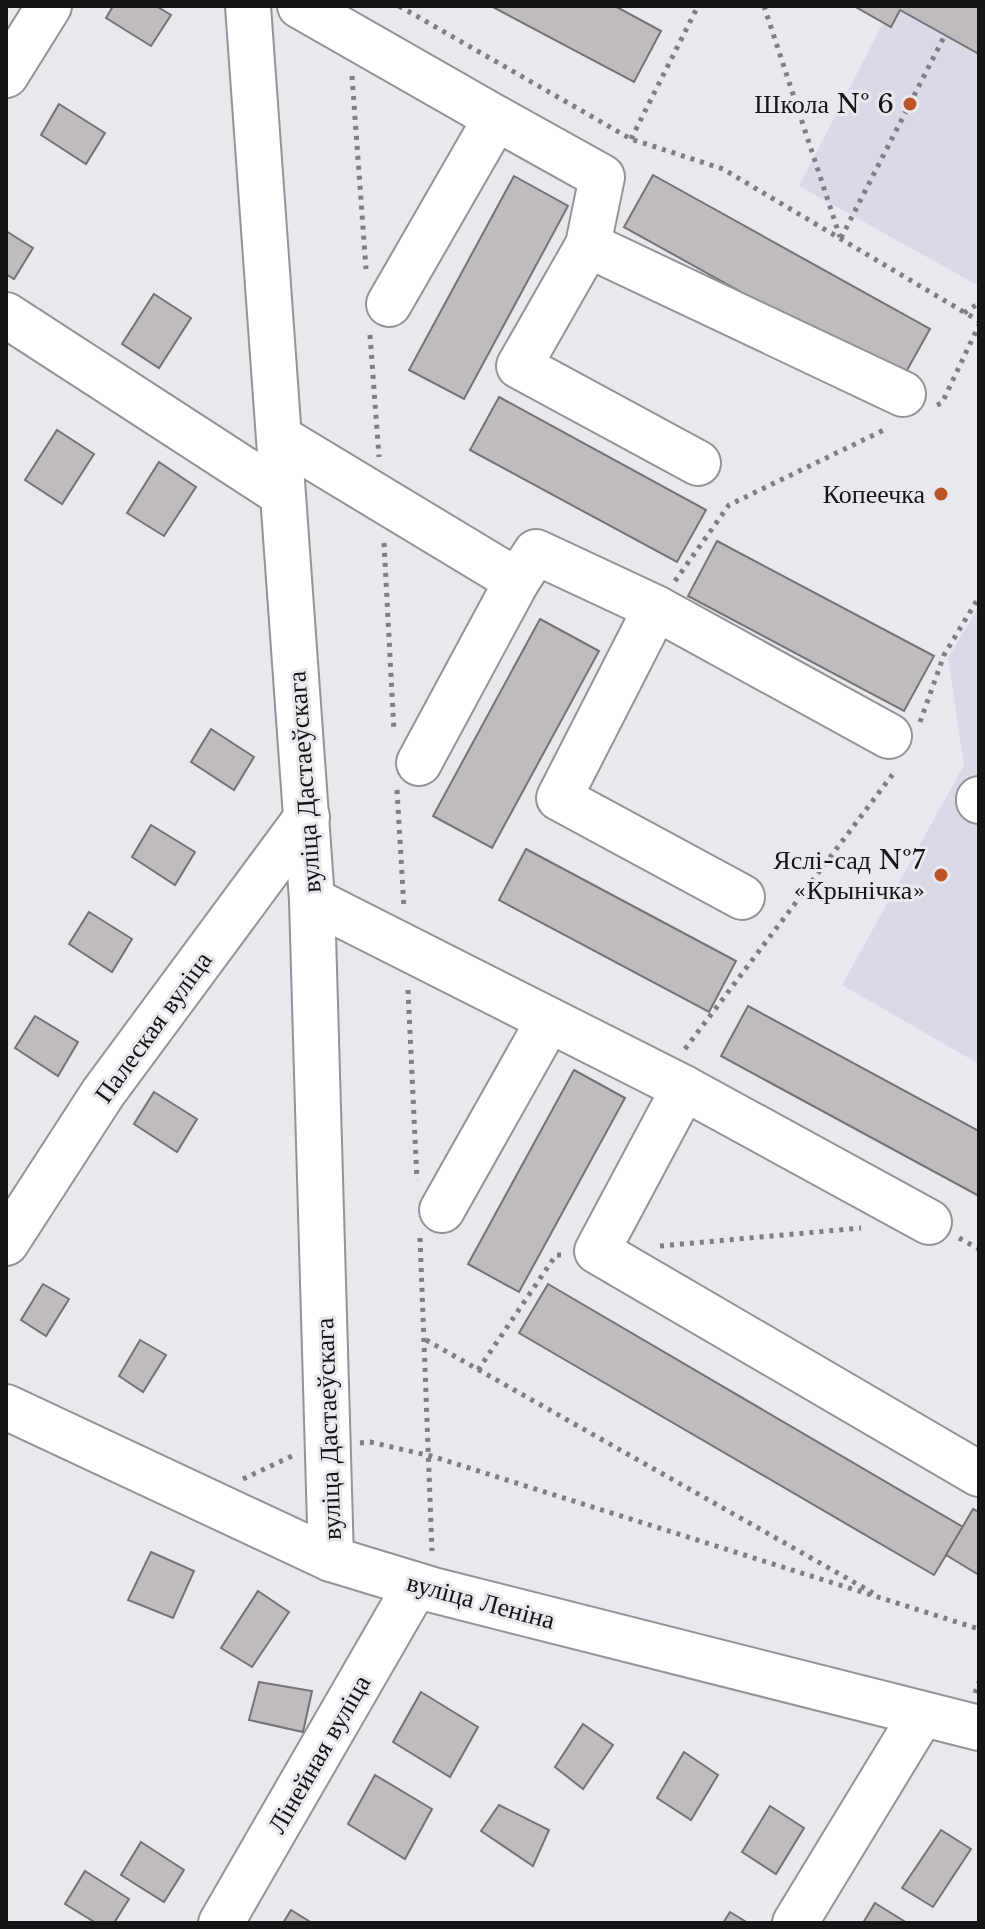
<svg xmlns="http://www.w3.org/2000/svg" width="985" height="1929" font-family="'Libre Baskerville',serif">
<rect width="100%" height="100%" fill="#e8e8ee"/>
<g fill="#dadae7">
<polygon points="854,6 979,6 979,286 799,186 883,23"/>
<polygon points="979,606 979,1064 842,985 964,765 948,658"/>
</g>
<g fill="#c0bbbf" stroke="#767276" stroke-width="2">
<polygon points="113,6 156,6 171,15 151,46 106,18"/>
<polygon points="491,6 615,6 661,31 634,82"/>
<polygon points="854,6 979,6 979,54 900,10 891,27"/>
<polygon points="59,104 105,133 86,164 41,135"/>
<polygon points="653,175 930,329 901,381 624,227"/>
<polygon points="514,176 568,206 464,399 409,370"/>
<polygon points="6,231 33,248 14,279 6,274"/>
<polygon points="154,294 191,318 159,368 122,344"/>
<polygon points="499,397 706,510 677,562 470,450"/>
<polygon points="57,430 94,454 62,504 25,480"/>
<polygon points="159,462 196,487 164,536 127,513"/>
<polygon points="717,541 934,656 904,711 688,596"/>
<polygon points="540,619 599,651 492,848 433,816"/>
<polygon points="211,729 254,757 234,790 191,762"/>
<polygon points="151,825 195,852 175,885 132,857"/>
<polygon points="526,849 736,961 709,1012 499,900"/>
<polygon points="89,912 132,939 112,972 69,944"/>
<polygon points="748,1006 979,1131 979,1196 721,1056"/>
<polygon points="35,1016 78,1042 58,1076 15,1048"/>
<polygon points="574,1070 625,1098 519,1292 468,1264"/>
<polygon points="154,1092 197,1119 177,1152 134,1124"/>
<polygon points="43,1284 69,1299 46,1336 21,1320"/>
<polygon points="548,1284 963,1527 934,1575 519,1333"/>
<polygon points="140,1340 166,1355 143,1392 119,1376"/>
<polygon points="973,1509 979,1512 979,1575 946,1555"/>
<polygon points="151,1552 194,1571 173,1618 128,1600"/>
<polygon points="258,1591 289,1612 252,1667 221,1648"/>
<polygon points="259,1682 312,1691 303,1732 249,1720"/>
<polygon points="421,1692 478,1727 450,1777 393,1742"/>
<polygon points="583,1724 613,1745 583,1789 555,1767"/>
<polygon points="684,1752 718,1775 691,1820 657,1798"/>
<polygon points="375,1775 432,1809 405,1859 348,1824"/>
<polygon points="499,1805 549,1830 533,1866 481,1831"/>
<polygon points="770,1806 804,1828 776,1874 742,1852"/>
<polygon points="941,1830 971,1849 933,1907 902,1888"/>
<polygon points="141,1842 184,1870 164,1902 121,1875"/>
<polygon points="85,1871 129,1899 114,1923 96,1923 65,1904"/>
<polygon points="875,1903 907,1923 863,1923"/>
<polygon points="291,1910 312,1923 283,1923"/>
<polygon points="730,1912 748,1923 723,1923"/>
</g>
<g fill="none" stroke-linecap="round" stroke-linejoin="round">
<defs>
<g id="minor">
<polyline points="248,6 312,900 331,1559"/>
<polyline points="300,6 496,118 389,304"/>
<polyline points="6,75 49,6"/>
<polyline points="496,118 602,177 588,245 519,366 698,463"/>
<polyline points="588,245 903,394"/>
<polyline points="6,315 282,494"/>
<polyline points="282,439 517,581 419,763"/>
<polyline points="517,581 536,552 656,608 559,798 742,897"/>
<polyline points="656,608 889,736"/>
<polyline points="979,799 979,801"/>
<polyline points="312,900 684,1088 597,1251 979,1474"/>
<polyline points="684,1088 929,1222"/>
<polyline points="442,1210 549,1020"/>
<polyline points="6,1243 103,1093 307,817"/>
<polyline points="6,1407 331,1559 433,1590 979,1728"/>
<polyline points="221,1923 416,1585"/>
<polyline points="795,1923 922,1714"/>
</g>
</defs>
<use href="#minor" stroke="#939398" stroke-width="48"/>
<g stroke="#7f7f83" stroke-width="5" stroke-dasharray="4 6" stroke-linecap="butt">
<polyline points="399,6 631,139 723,169 979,321"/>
<polyline points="764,6 840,237"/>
<polyline points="352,76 366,269"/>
<polyline points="631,139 698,6"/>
<polyline points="841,238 945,35"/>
<polyline points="964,313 979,303"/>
<polyline points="370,335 379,457"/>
<polyline points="937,405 942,403 979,325"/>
<polyline points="384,543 394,732"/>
<polyline points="675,581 729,505 888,428"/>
<polyline points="920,722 944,655 979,597"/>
<polyline points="397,790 404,908"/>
<polyline points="408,990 417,1180"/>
<polyline points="685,1049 896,770"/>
<polyline points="420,1238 432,1551"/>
<polyline points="959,1238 979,1249"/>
<polyline points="660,1246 861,1228"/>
<polyline points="426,1340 873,1593"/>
<polyline points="478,1370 556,1255 562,1255"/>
<polyline points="360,1443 370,1442 431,1456 979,1629"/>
<polyline points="243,1479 292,1456"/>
<polyline points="975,1693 979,1682"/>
</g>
<use href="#minor" stroke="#fff" stroke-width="44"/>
</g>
<g fill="#bb5527" stroke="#e8e8ee" stroke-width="3">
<circle cx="910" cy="104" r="8"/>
<circle cx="941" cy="494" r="8"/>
<circle cx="941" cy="875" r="8"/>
</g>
<g text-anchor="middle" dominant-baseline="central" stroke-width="6" stroke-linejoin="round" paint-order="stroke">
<g font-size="26" fill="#151517" stroke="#e8e8ee" text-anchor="end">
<text x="894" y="104">Школа № 6</text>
<text x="925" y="494">Копеечка</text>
<text x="925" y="860">Яслі-сад №7<tspan x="925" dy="30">«Крынічка»</tspan></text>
</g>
<g font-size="26" fill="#151517" stroke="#e8e8ee">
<text transform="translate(304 782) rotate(-94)">вуліца Дастаеўскага</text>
<text transform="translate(153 1027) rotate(-54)">Палеская вуліца</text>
<text transform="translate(328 1429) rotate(-92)">вуліца Дастаеўскага</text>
<text transform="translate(481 1601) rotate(15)">вуліца Леніна</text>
<text transform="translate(319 1754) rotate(-60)">Лінейная вуліца</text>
</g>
</g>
<rect width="985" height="1929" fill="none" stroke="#151517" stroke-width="16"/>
</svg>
